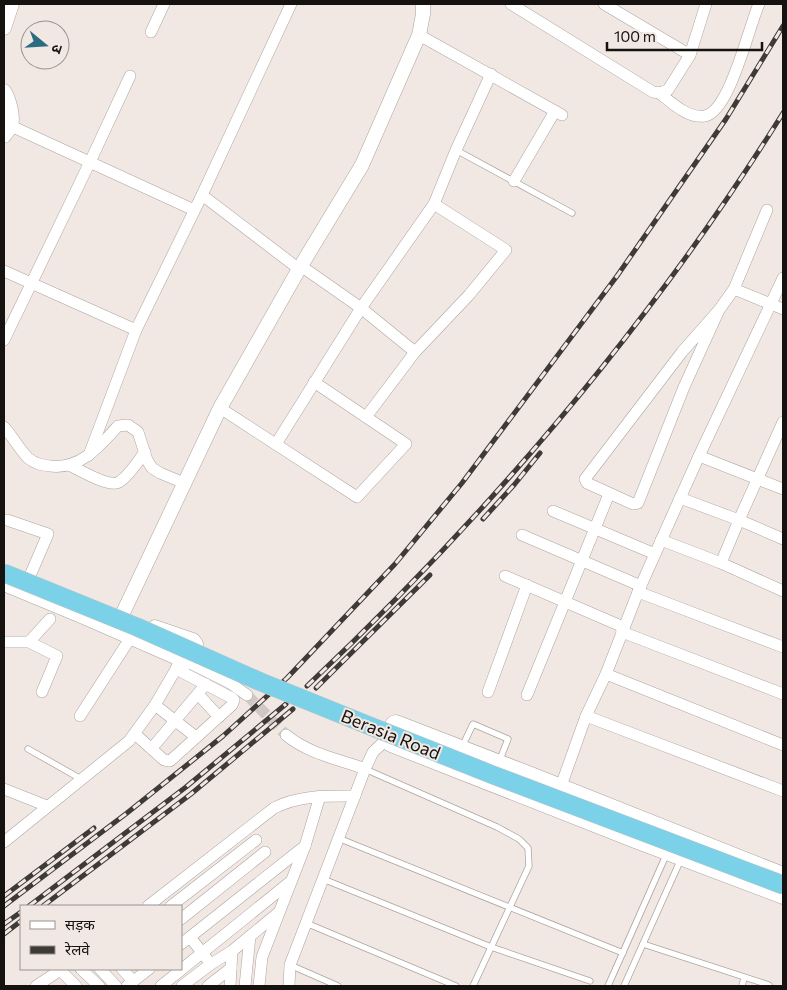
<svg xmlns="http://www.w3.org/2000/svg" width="787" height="990" font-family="Commissioner,'Noto Sans Devanagari',sans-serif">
<rect width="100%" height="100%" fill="#f1e8e3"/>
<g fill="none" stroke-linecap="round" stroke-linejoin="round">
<polyline stroke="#d0c8c3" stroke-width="11" stroke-dasharray="11 5.5" stroke-linecap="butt" points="247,695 286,735"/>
<defs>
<g id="service">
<polyline points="456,150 572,213"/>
<polyline points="462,747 473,724 508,739 499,762"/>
<polyline points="28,749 81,779"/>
<polyline points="365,769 497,827 519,839 528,848 529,866 473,986"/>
<polyline points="338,838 623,953"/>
<polyline points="323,879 491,947 590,981"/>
<polyline points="306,923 456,986"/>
<polyline points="643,944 769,985"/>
<polyline points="290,965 338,986"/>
<polyline points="608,986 667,853"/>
<polyline points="624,986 681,859"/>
<polyline points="742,986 744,978"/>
</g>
<g id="minor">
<polyline points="511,4 653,92 660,93 668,90 690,55 706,4"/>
<polyline points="604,4 690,55"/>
<polyline points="151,32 164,4"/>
<polyline points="419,35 562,115"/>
<path d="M658 92C671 102 688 119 705 116 730 111 749 26 759 4"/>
<polyline points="11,126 194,210"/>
<polyline points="514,181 555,111"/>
<polyline points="202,195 299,269"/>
<polyline points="301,266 361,308 415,352"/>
<polyline points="4,271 136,330"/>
<polyline points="734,289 783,309"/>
<polyline points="719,310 682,352 585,479 587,483 633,504 638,503 684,387 719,310 734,289 767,210"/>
<polyline points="4,340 90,162 130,76"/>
<polyline points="220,408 357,497 406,444 314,382"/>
<polyline points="366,417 415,352 469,295 506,250 434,204"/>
<path d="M4 427C13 437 19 449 28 458 35 464 42 465 50 466 80 470 100 446 118 426L128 425 138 432 147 460 152 468 160 473 184 483"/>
<polyline points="276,444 361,308 434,204 456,150 491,74"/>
<polyline points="89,455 136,330 202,195 291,4"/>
<polyline points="699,456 783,489"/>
<path d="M69 465C80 470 109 488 119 482 129 476 138 461 145 452"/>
<polyline points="680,498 739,520 783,539"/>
<polyline points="553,511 655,554"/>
<polyline points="7,520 48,534 29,578"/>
<polyline points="522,535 641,586"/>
<polyline points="661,540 721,563 783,591"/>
<polyline points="721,563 739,520 783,422"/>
<polyline points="505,576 621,626 622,632 783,694"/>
<polyline points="638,592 783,647"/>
<polyline points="4,642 29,642 57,656 42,692"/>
<polyline points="29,642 50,619"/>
<polyline points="188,662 230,683 247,695"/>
<polyline points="606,674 783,745"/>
<polyline points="488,692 527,585"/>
<polyline points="198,694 219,717"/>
<polyline points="527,695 609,494"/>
<polyline points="155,705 196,737"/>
<polyline points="80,716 131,637"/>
<polyline points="586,716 783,791"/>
<polyline points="135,734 164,760 170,761 232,705 234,700 232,698 176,669"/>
<path d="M286 735C309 754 338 759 365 769"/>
<polyline points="152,748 206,684"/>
<polyline points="561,786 586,716 606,674 638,592 699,456 783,278"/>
<polyline points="4,789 47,806"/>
<polyline points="4,842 129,741 155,705 176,669 180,659"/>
<path d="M148 906 274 808C299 795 327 796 355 796"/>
<polyline points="171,906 256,840"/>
<polyline points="181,919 265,852"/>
<polyline points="190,937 305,846"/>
<polyline points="181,944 190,937 207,959"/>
<polyline points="81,969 99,986"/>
<polyline points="100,969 116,986"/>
<polyline points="122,969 133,981"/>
<polyline points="60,970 76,986"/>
<polyline points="36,986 62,969"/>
<polyline points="127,986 149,969"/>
<polyline points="161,986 290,882"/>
<polyline points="182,986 211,964 232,951 278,913"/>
<polyline points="208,986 231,968"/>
<polyline points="230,986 232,951"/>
<polyline points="245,986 250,936"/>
<polyline points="259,986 262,957 305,846 320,796"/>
<polyline points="289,986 290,965 365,769 373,752 386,740"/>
</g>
<g id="tertiary">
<polyline points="4,28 12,4"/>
<path d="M4 91C9 99 14 116 11 126 10 129 6 133 4 136"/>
<polyline points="4,584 79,615 180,659 188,662 192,658 196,644 193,640 155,627"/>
<polyline points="122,615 220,408 299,269 362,165 419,35 423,14 423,4"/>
<polyline points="783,874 531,774 396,722 393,723 385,738 386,742 391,745 635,841 783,897"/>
</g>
</defs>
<use href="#service" stroke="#aca49f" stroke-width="7"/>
<use href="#minor" stroke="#aca49f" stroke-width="12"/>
<use href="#tertiary" stroke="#aca49f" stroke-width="15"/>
<use href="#service" stroke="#fff" stroke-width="5.5"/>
<use href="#minor" stroke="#fff" stroke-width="11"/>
<use href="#tertiary" stroke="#fff" stroke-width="14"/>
<defs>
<g id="rail">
<polyline points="483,519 514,485 540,453"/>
<path d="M307 686C488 515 651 324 783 113"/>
<polyline points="316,688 430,575"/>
<polyline points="4,896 94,828"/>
<polyline points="4,906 127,813 223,736 287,678 395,564 462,483 617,276 726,119 783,26"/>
<polyline points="29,906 186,787 286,704"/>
<polyline points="43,906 191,794 293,709"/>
<polyline points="4,924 21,912"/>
<polyline points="4,934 21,921"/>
</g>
</defs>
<use href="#rail" stroke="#3e3a37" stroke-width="5"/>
<use href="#rail" stroke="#f1e8e3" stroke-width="3" stroke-dasharray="9" stroke-linecap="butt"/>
<defs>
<polyline id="primary-bridge" points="4,573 137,627 261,682 365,724 493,775 783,885"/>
</defs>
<use href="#primary-bridge" stroke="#c7c6c6" stroke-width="19" stroke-linecap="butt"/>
<use href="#primary-bridge" stroke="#7ad1e8" stroke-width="18"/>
</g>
<g text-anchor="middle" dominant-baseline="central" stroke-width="4" stroke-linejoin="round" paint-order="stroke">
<g font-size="18" fill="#151210" stroke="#f1e8e3">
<text transform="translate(391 734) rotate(22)">Berasia Road</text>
</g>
</g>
<rect width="787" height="990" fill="none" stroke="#151210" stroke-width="10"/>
<rect x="20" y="905" width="162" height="65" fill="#f1e8e3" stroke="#99928f"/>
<rect x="30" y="921" width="25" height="8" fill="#ffffff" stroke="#99928f"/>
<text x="65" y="930" font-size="15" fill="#151210">सड़क</text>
<rect x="30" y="946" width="25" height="8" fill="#3e3a37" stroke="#99928f"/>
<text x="65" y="955" font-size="15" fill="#151210">रेलवे</text>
<g transform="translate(45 45) rotate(108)"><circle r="24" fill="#f1e8e3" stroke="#99928f"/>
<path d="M0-4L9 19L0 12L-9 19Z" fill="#2c6c80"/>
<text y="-8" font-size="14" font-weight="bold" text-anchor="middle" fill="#151210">उ</text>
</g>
<path d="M607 42v8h155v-8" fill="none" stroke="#151210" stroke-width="2.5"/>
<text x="614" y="42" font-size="15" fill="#151210" stroke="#f1e8e3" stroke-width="4" paint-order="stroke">100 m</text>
</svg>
